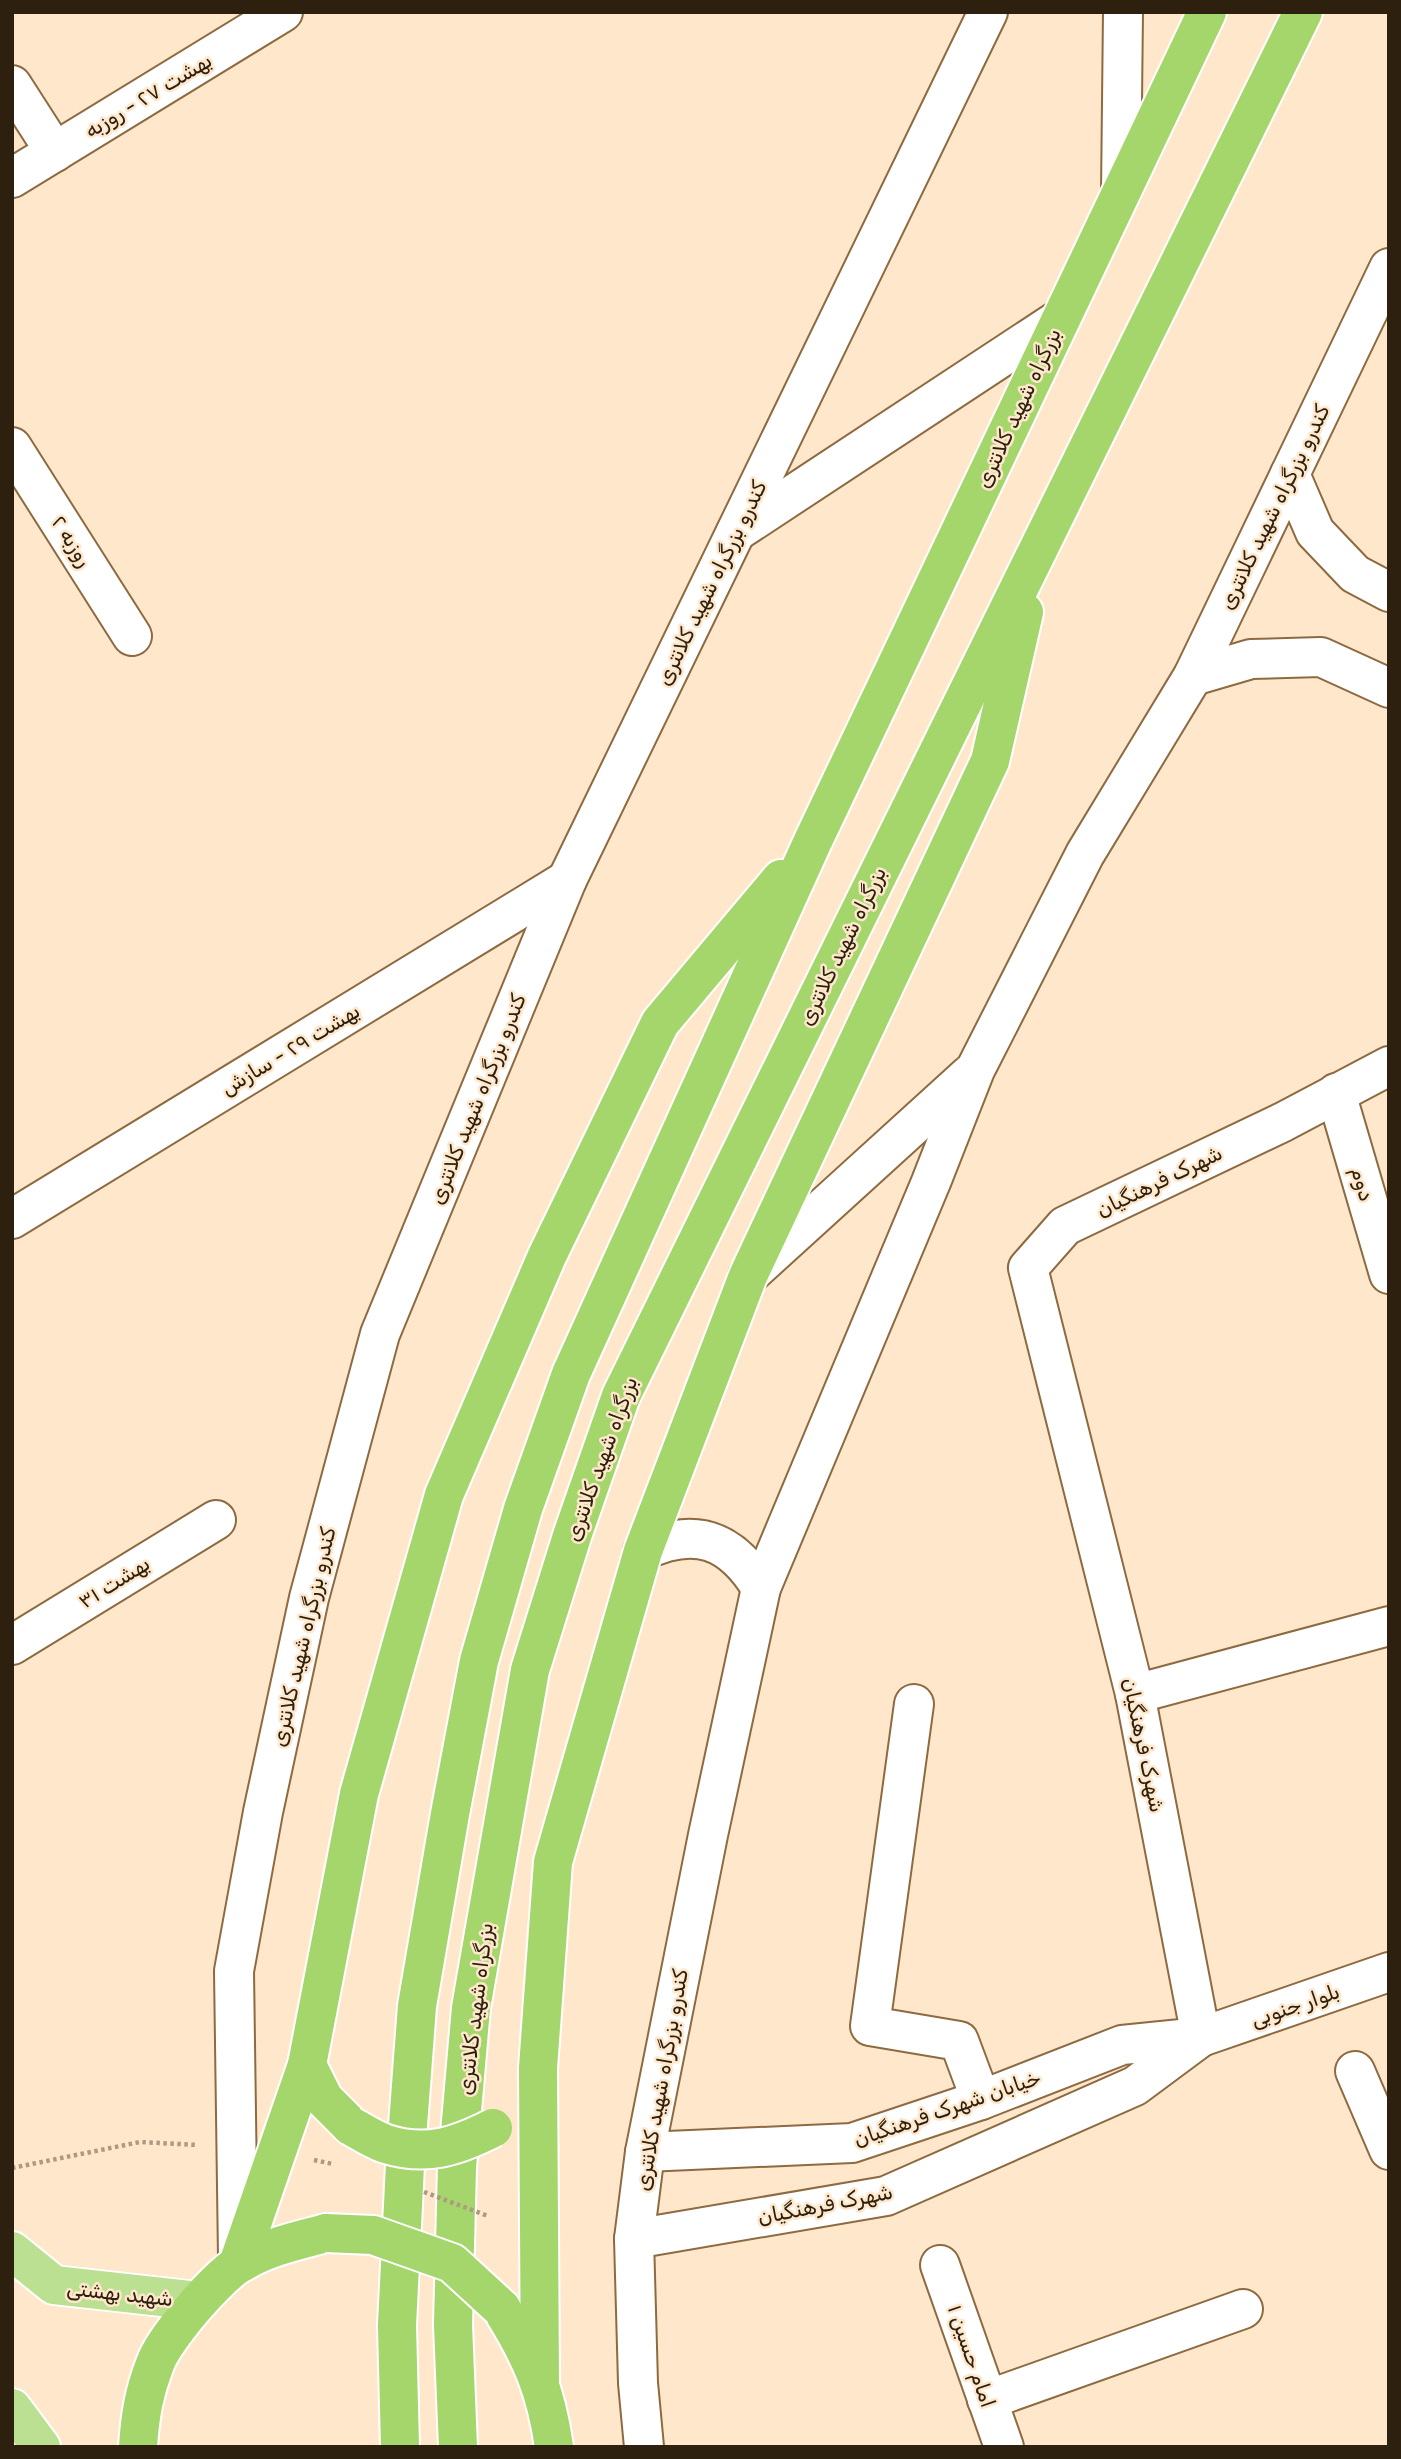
<svg xmlns="http://www.w3.org/2000/svg" width="1401" height="2459" font-family="Rubik,'Noto Sans Arabic',sans-serif">
<rect width="100%" height="100%" fill="#ffe7cc"/>
<g fill="none" stroke-linecap="round" stroke-linejoin="round">
<defs>
<g id="minor">
<polyline points="12,85 55,152"/>
<polyline points="12,178 283,12"/>
<polyline points="12,447 132,636"/>
<polyline points="1336,1093 1389,1274"/>
<polyline points="12,1219 567,880"/>
<polyline points="12,1645 216,1520"/>
<polyline points="1135,1694 1389,1626"/>
<polyline points="914,1704 870,2026 959,2041 981,2100"/>
<polyline points="1201,2037 1135,1694 1028,1268 1065,1226 1283,1122 1389,1066"/>
<polyline points="1355,2071 1389,2150"/>
<polyline points="645,2152 852,2143 981,2100 1122,2045 1201,2037 1389,1972"/>
<polyline points="634,2239 886,2196 1135,2086 1201,2037"/>
<polyline points="940,2265 1004,2447"/>
<polyline points="987,2400 1243,2309"/>
</g>
<g id="tertiary">
<polyline points="1290,474 1315,532 1355,574 1389,592"/>
<polyline points="1193,676 1251,659 1321,657 1389,688"/>
</g>
<g id="secondary">
<polyline points="1121,192 1123,12"/>
<polyline points="736,532 1061,318"/>
<polyline points="748,1276 969,1075"/>
<path d="M643 1551C695 1526 731 1539 761 1588"/>
<polyline points="238,2257 234,1971 263,1812 309,1598 380,1334 567,880 988,12"/>
<polyline points="644,2447 638,2383 634,2239 645,2152 708,1835 761,1588 931,1182 975,1070 1085,854 1193,676 1389,268"/>
</g>
<g id="primary">
<polyline points="12,2251 54,2285 198,2301"/>
<polyline points="12,2408 41,2447"/>
</g>
<g id="trunk">
<polyline points="307,2065 324,2099 351,2126"/>
<polyline points="238,2264 307,2065 359,1794 444,1495 547,1256 660,1023 781,879"/>
<path d="M501 2308C531 2356 546 2390 554 2447"/>
<polyline points="540,2381 538,2068 553,1862 643,1551 748,1276 990,761 1024,612"/>
<path d="M138 2447C140 2416 144 2392 155 2364 163 2340 218 2275 241 2263 267 2247 297 2241 326 2233"/>
<polyline points="400,2447 397,2325 405,2165 417,2006 450,1814 479,1661 523,1509 571,1374 812,843 1207,12"/>
<polyline points="458,2447 453,2325 457,2167 471,2008 530,1670 573,1533 621,1396 1303,12"/>
</g>
</defs>
<use href="#minor" stroke="#8d6a40" stroke-width="42"/>
<use href="#tertiary" stroke="#8d6a40" stroke-width="42"/>
<use href="#secondary" stroke="#8d6a40" stroke-width="42"/>
<use href="#primary" stroke="#fff" stroke-width="42"/>
<use href="#trunk" stroke="#fff" stroke-width="42"/>
<g stroke="#ae9982" stroke-width="4.5" stroke-dasharray="3.5 3.5" stroke-linecap="butt">
<polyline points="314,2160 333,2164"/>
<polyline points="12,2168 140,2142 198,2145"/>
</g>
<use href="#minor" stroke="#fff" stroke-width="38"/>
<use href="#tertiary" stroke="#fff" stroke-width="38"/>
<use href="#secondary" stroke="#fff" stroke-width="38"/>
<use href="#primary" stroke="#bbe091" stroke-width="38"/>
<use href="#trunk" stroke="#a4d66c" stroke-width="38"/>
<defs>
<g id="trunk-bridge">
<path d="M351 2126C362 2132 374 2140 386 2144 427 2157 457 2146 493 2128"/>
<polyline points="326,2233 373,2235 452,2263 501,2308"/>
</g>
</defs>
<use href="#trunk-bridge" stroke="#fff" stroke-width="42" stroke-linecap="butt"/>
<polyline stroke="#ae9982" stroke-width="4.5" stroke-dasharray="3.5 3.5" stroke-linecap="butt" points="424,2192 488,2216"/>
<use href="#trunk-bridge" stroke="#a4d66c" stroke-width="38"/>
</g>
<g text-anchor="middle" dominant-baseline="central" stroke-width="5" stroke-linejoin="round" paint-order="stroke">
<g font-size="21" fill="#2e200e" stroke="#ffe7cc">
<text transform="translate(148 95) rotate(-31)">بهشت ۲۷ - روزبه</text>
<text transform="translate(1018 408) rotate(-65)">بزرگراه شهید کلانتری</text>
<text transform="translate(1274 507) rotate(-64)">کندرو بزرگراه شهید کلانتری</text>
<text transform="translate(72 541) rotate(58)">۲ روزبه</text>
<text transform="translate(711 583) rotate(-64)">کندرو بزرگراه شهید کلانتری</text>
<text transform="translate(842 946) rotate(-64)">بزرگراه شهید کلانتری</text>
<text transform="translate(290 1049) rotate(-31)">بهشت ۲۹ - سازش</text>
<text transform="translate(477 1099) rotate(-68)">کندرو بزرگراه شهید کلانتری</text>
<text transform="translate(1159 1181) rotate(-26)">شهرک فرهنگیان</text>
<text transform="translate(1363 1184) rotate(74)">دوم</text>
<text transform="translate(601 1459) rotate(-70)">بزرگراه شهید کلانتری</text>
<text transform="translate(114 1582) rotate(-32)">بهشت ۳۱</text>
<text transform="translate(303 1637) rotate(-77)">کندرو بزرگراه شهید کلانتری</text>
<text transform="translate(1144 1745) rotate(78)">شهرک فرهنگیان</text>
<text transform="translate(1295 2005) rotate(-19)">بلوار جنوبی</text>
<text transform="translate(475 2009) rotate(-83)">بزرگراه شهید کلانتری</text>
<text transform="translate(661 2080) rotate(-80)">کندرو بزرگراه شهید کلانتری</text>
<text transform="translate(947 2108) rotate(-19)">خیابان شهرک فرهنگیان</text>
<text transform="translate(825 2204) rotate(-11)">شهرک فرهنگیان</text>
<text transform="translate(120 2293) rotate(6)">شهید بهشتی</text>
<text transform="translate(972 2356) rotate(71)">امام حسین ۱</text>
</g>
</g>
<rect width="1401" height="2459" fill="none" stroke="#2e200e" stroke-width="28"/>
</svg>
